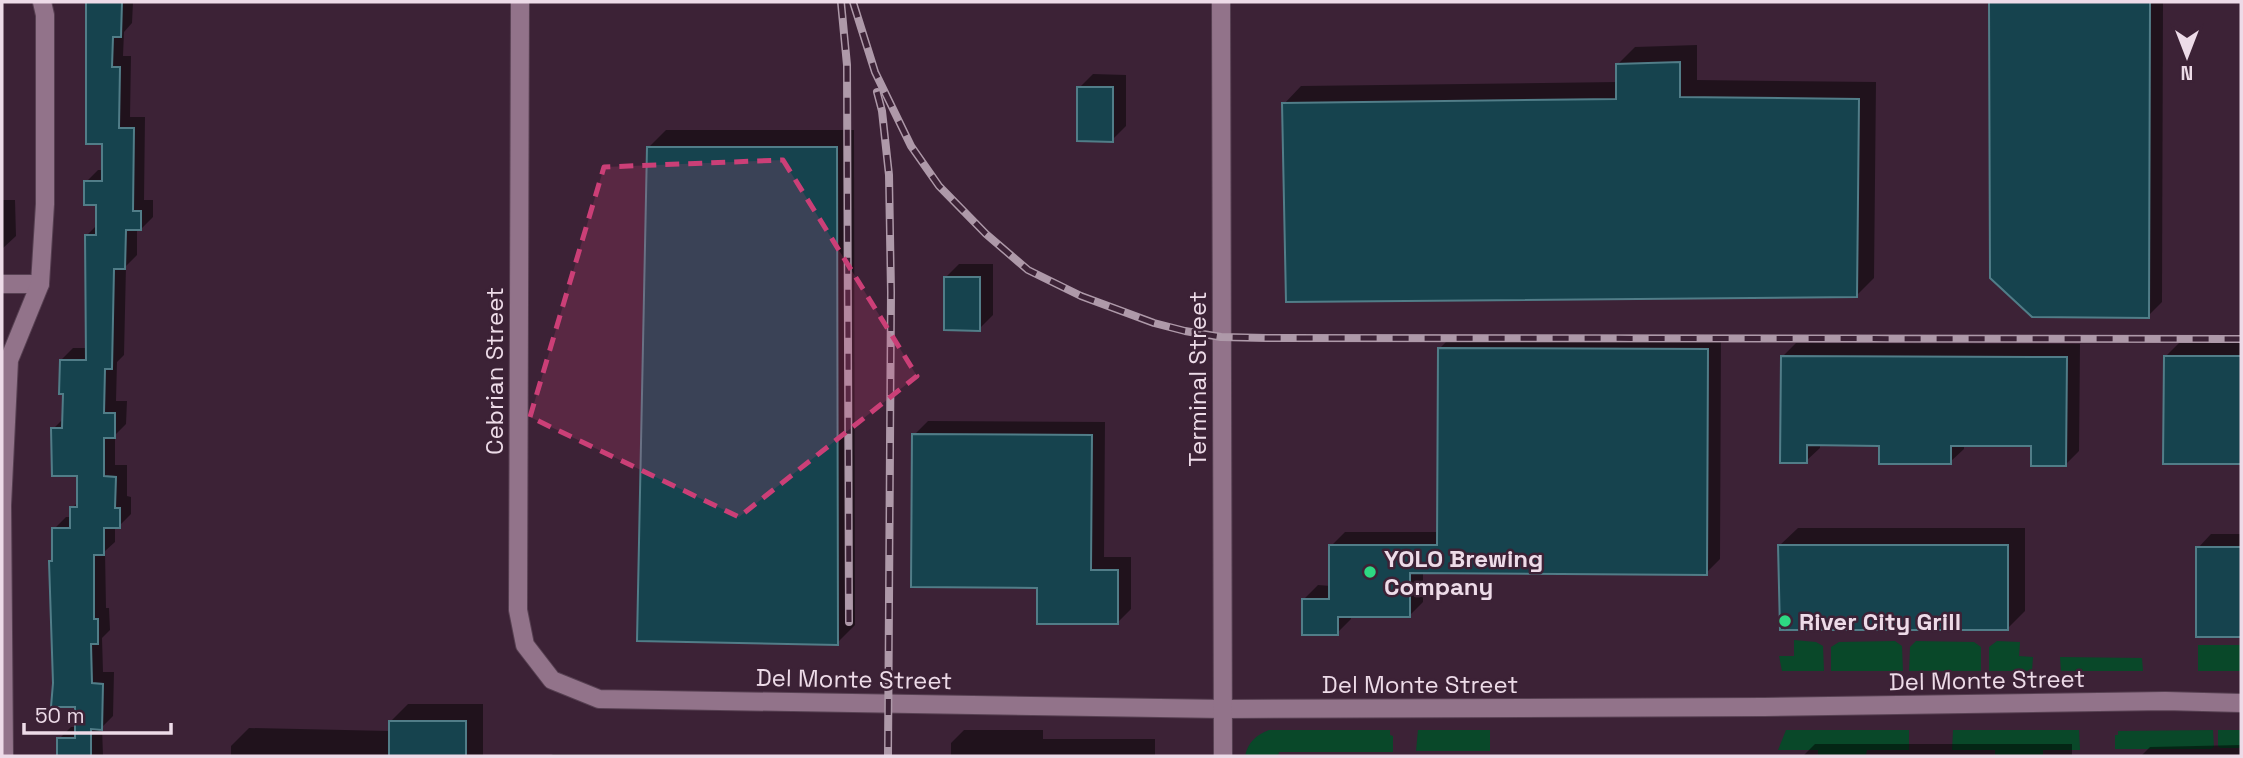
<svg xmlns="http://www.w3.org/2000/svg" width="2243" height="758" font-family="'Space Grotesk',sans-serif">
<rect width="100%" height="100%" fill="#3c2236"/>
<g fill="#094829">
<polygon points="1794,640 1816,642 1823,646 1824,671 1782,671 1779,656 1794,656"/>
<polygon points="1895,641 1902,646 1903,671 1831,671 1831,647 1839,642"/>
<polygon points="1916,641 1974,642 1981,647 1981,671 1909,671 1910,647"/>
<polygon points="1997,641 2020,642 2019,656 2033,657 2032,671 1989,671 1989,647"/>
<rect x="2198" y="645" width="43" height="26"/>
<polygon points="2060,657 2142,658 2143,671 2061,671"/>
<path d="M1269 730H1390V735L1393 736V752H1279L1278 756H1245C1248 742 1256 735 1269 730Z"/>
<polygon points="1418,730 1490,730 1490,751 1416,751"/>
<polygon points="1786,730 1909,730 1909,750 1867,750 1866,755 1818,755 1818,750 1778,750"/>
<polygon points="1953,730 2079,730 2080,750 2043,750 2043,755 1995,755 1995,750 1952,750"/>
<polygon points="2213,730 2214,747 2211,749 2115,749 2115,735 2118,735 2118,731"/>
<polygon points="2218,730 2241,730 2241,748 2220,748 2218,746"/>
</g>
<g fill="#0007">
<polygon points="94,2 133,2 132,23 124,32 123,56 131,56 130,117 145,117 144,200 153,200 153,217 141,229 137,229 137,255 126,266 124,355 117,362 116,401 127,401 126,424 115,435 115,465 127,465 127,496 131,497 131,514 119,526 115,526 115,542 105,551 106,608 109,608 110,630 102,638 103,672 114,672 113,716 102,727 103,756 59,756 59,739 71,727 77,727 77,706 54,559 54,529 66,517 72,517 72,508 79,501 79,475 53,429 64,418 61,360 73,348 87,348 87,235 98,224 98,203 86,182 98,170 104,170"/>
<polygon points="1991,2 2163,2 2162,302 2148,316 1991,278"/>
<polygon points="1697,45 1697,80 1876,82 1874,278 1856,296 1284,104 1301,86 1617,82 1617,65 1635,47"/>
<polygon points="1093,74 1126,75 1126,126 1112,140 1079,88"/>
<polygon points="666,130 854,130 855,625 837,643 648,148"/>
<polygon points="2,200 15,200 16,236 2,249"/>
<polygon points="959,264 993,264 993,315 979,329 946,277"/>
<polygon points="1453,335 1721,336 1720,559 1706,573 1423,572 1423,602 1409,616 1351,615 1351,619 1337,633 1304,599 1318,585 1331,586 1331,546 1345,532 1438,532 1439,349"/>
<polygon points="1796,343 2080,344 2079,451 2066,464 2033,444 1964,444 1964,449 1950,462 1881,444 1820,444 1820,448 1806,461 1782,357"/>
<polygon points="2179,343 2241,343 2241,462 2165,462 2166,356"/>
<polygon points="928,421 1105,422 1104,557 1131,557 1131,609 1117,623 1039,586 914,435"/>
<polygon points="1798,528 2025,528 2025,611 2007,629 1780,545"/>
<polygon points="2211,534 2241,534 2241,636 2197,635 2198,548"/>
<polygon points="408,704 483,704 483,756 231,756 231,746 249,728 390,731 390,722"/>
<polygon points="964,730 1043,730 1043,739 1155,739 1155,756 951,756 951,743"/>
<polygon points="1815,744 2072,744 2072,756 1803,756"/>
<polygon points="2241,745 2241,756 2141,756 2150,747"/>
<polygon points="553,754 748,755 748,756 550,756"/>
</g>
<g fill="#16434e" stroke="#517d88" stroke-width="2">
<polygon points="86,2 122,2 121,37 113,37 112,67 120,67 119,128 134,128 133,211 141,211 141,230 126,230 125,269 114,269 112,369 105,369 104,413 115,413 115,438 104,438 104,476 116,477 115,508 120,508 120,528 104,528 104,555 94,555 94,619 98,619 98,644 91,644 92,683 103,684 102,730 91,729 91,756 57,756 57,738 75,738 75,707 51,707 53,683 49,561 52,561 52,528 70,528 70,507 77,507 77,476 52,476 51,428 62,428 63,394 59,394 60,360 86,360 85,235 96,235 96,205 84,205 84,181 102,181 102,144 86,144"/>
<polygon points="1989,2 2150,2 2149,318 2032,317 1990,278"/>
<polygon points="1680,62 1680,97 1859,99 1857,297 1286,302 1282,103 1616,99 1616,64"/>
<polygon points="1077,87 1113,87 1113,142 1077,141"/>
<polygon points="647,147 837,147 838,645 637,641"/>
<polygon points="944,277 980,277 980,331 944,330"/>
<polygon points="1438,348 1708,349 1707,575 1410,573 1410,617 1338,617 1338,635 1302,635 1302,599 1329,599 1329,545 1437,545"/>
<polygon points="1781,356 2067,357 2066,466 2031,466 2031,446 1951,446 1951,464 1879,464 1879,446 1807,445 1807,463 1780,463"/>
<polygon points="2164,356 2241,356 2241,464 2163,464"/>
<polygon points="912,434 1092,435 1091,570 1118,570 1118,624 1037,624 1037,588 911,587"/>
<polygon points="1778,545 2008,545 2008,630 1780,630"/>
<rect x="2196" y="547" width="45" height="90"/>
<rect x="389" y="721" width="77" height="35"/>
</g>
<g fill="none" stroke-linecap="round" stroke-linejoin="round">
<defs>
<g id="minor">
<polyline points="520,2 518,610 525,645 552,680 599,699 1223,709 1764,707 2165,701 2241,703"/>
<polyline points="1221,2 1223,756"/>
<polyline points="2,284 40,284"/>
<polyline points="4,756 2,505 9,360 40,284 45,204 45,15 42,2"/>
</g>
</defs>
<use href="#minor" stroke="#574052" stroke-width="20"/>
<use href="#minor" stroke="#92738a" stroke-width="18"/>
<defs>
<g id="rail">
<polyline points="841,2 847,65 849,622"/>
<polyline points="853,2 875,72 911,146 939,186 986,234 1028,270 1081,296 1154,323 1185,331 1221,337 1267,338 2241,339"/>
<polyline points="877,92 882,111 889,175 891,292 888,756"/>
</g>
</defs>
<use href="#rail" stroke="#ae99a9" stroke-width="8"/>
<use href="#rail" stroke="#3c2236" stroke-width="5" stroke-dasharray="16" stroke-linecap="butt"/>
</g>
<path fill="#cb3f77" fill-opacity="0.2" stroke="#cb3f77" stroke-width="5" stroke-dasharray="14 9" stroke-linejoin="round" d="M783 160 917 376 739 517 530 417 604 167Z"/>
<g fill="#2ed883" stroke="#3c2236" stroke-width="2.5">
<circle cx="1370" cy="572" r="7"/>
<circle cx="1785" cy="621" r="7"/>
</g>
<g text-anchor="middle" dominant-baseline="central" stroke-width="5" stroke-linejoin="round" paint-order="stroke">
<g font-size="24" fill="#eddbe8" stroke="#3c2236">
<text transform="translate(494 371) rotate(-90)">Cebrian Street</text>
<text transform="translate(1197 379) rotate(-90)">Terminal Street</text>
<text transform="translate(854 679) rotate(1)">Del Monte Street</text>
<text transform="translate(1987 680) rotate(-1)">Del Monte Street</text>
<text x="1420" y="684">Del Monte Street</text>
</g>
<g font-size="24" font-weight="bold" fill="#eddbe8" stroke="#3c2236" text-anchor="start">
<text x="1384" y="558">YOLO Brewing<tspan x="1384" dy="28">Company</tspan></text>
<text x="1799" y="621">River City Grill</text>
</g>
</g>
<rect width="2243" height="758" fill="none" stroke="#eddbe8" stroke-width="7"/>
<g transform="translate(2187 56) rotate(180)" stroke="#3c2236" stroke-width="5" paint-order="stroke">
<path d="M0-5L12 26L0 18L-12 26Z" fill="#eddbe8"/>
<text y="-10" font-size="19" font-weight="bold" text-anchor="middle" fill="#eddbe8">N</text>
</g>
<path d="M24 723v10h147v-10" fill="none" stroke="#eddbe8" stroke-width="3.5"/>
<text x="35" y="723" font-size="21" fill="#eddbe8" stroke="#3c2236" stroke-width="5" paint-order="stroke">50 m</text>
</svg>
